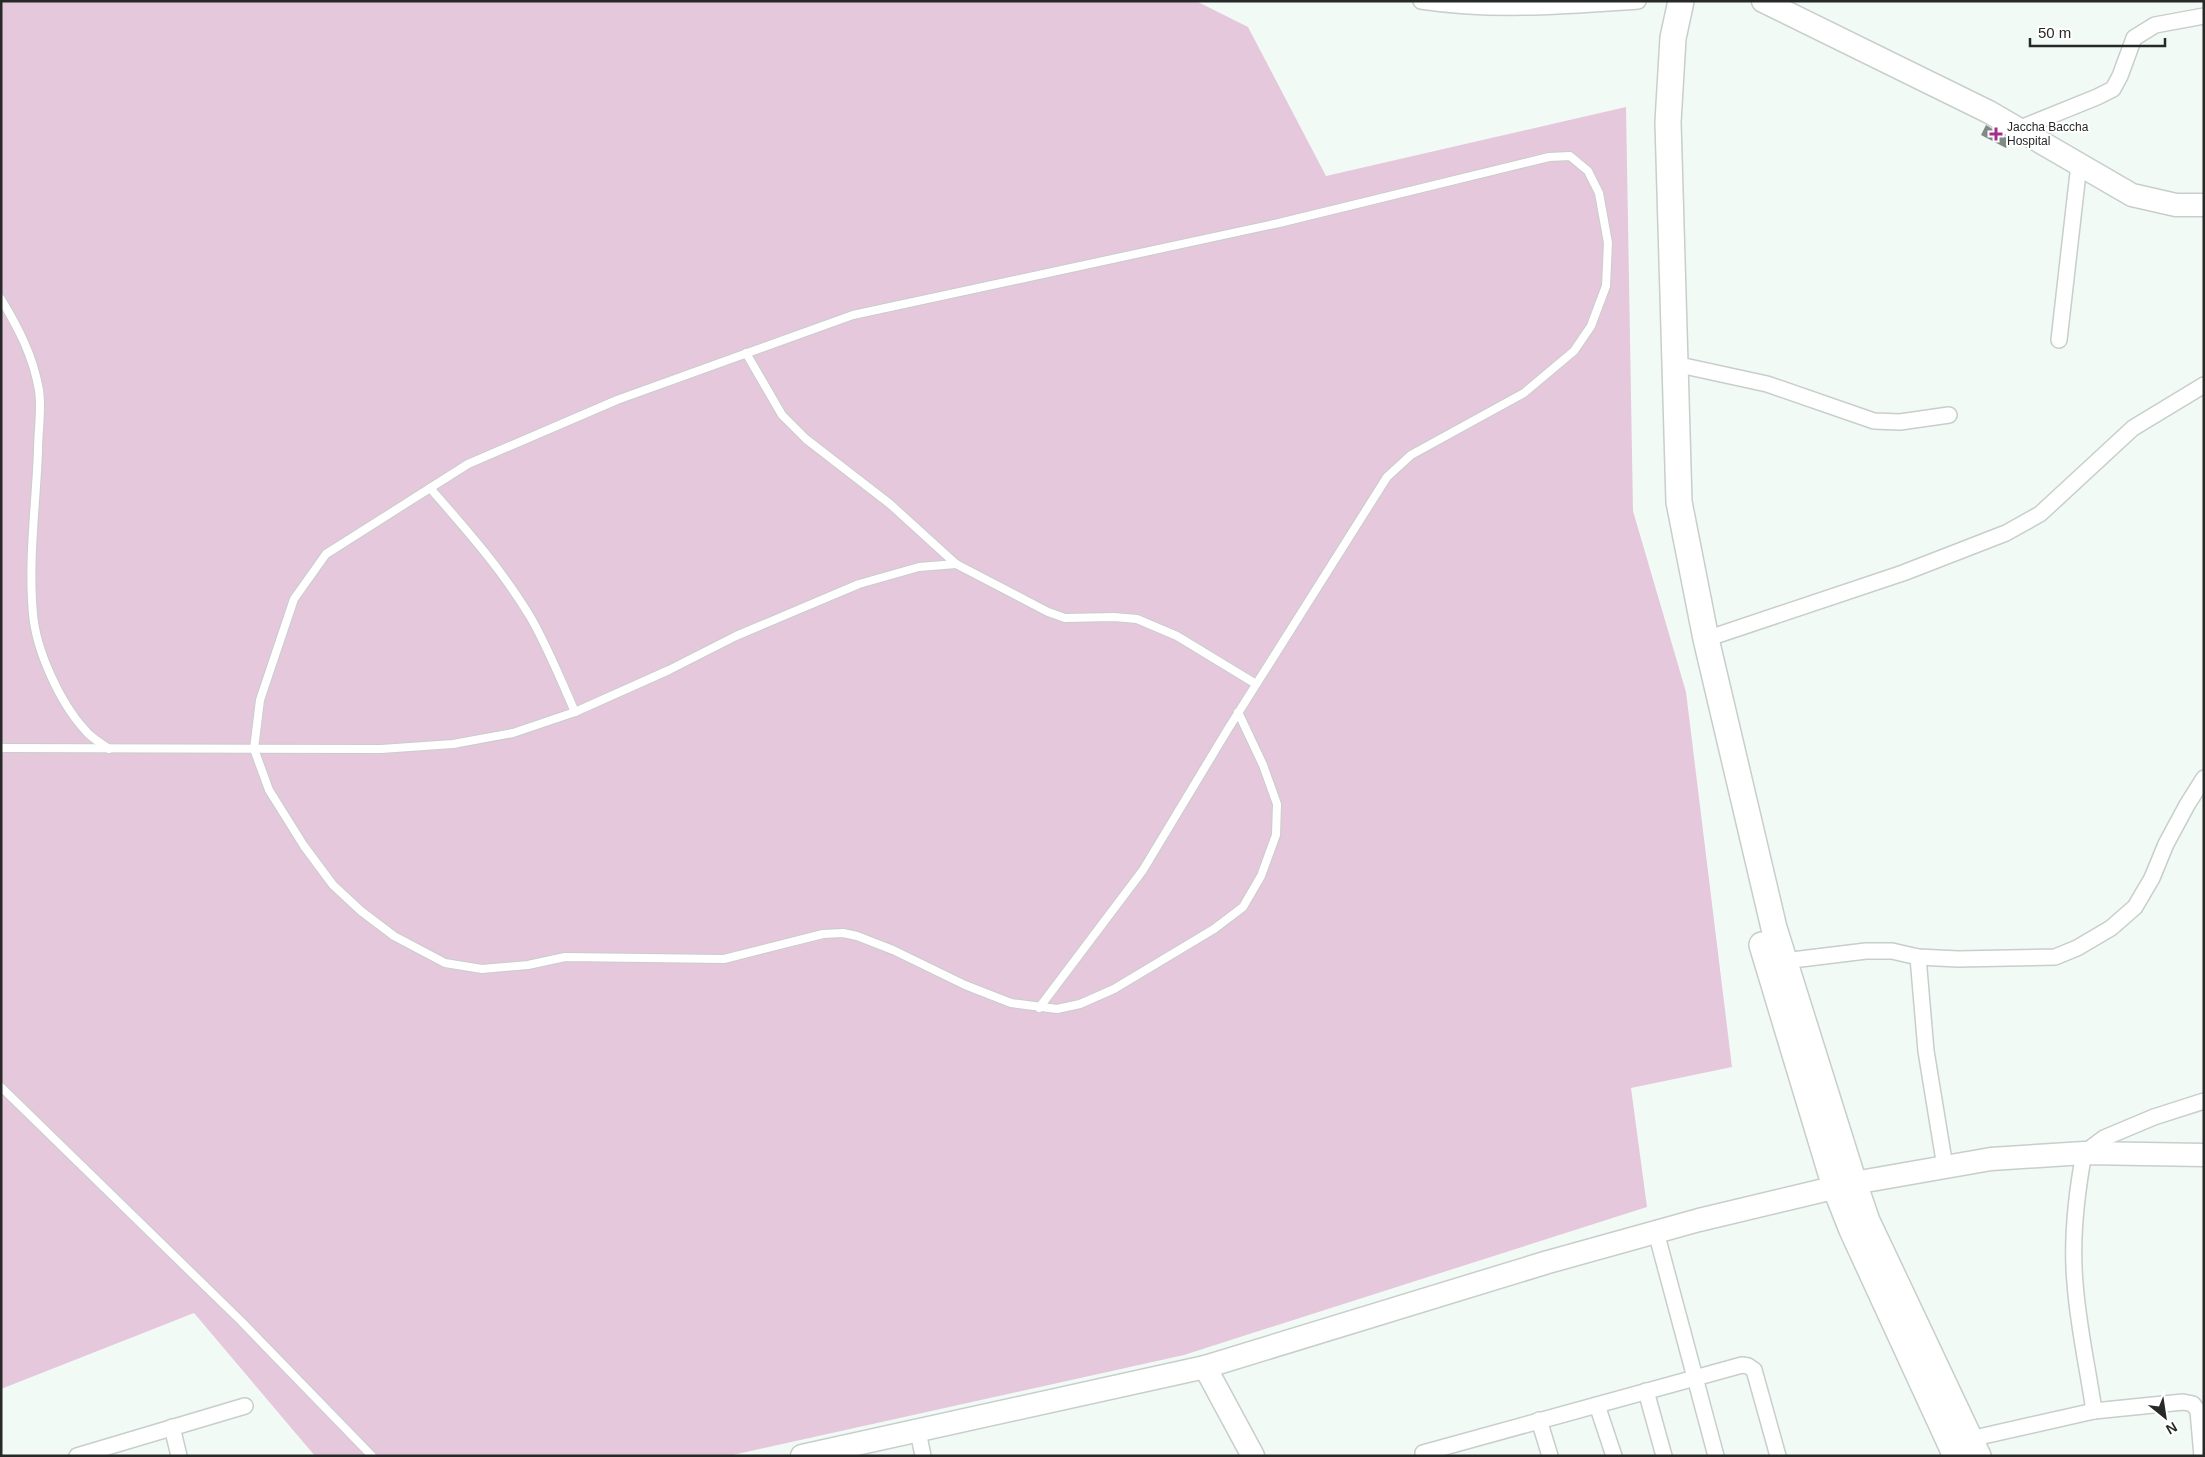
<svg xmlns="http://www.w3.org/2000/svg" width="2205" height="1457" font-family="Helvetica,sans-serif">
<rect width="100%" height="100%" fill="#f2faf6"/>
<polygon fill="#e5c8db" points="1,1 1196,1 1248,27 1326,176 1626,107 1633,511 1686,692 1732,1067 1631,1088 1647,1207 1184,1355 728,1456 315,1456 194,1313 1,1389"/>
<polygon fill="#838986" points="1986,125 2010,140 2006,148 1981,135"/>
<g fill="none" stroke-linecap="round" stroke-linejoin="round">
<defs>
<g id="lane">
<path d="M1 299C19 329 33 356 39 390 42 409 38 431 38 451 36 504 28 560 33 614 36 650 60 703 85 730 91 738 101 743 109 749"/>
<polyline points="746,353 782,415 806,439 890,504 956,564 1048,612 1065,618 1114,617 1137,619 1177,636 1256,684"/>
<path d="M430 488C466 529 503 571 531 618 548 648 561 680 575 712"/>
<polyline points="1,748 381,749 453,744 513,733 575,712 669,670 736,636 859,584 919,567 956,564"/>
<polyline points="1039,1008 1143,870 1228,729 1387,477 1411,455 1524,393 1574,351 1591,326 1606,286 1608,243 1599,193 1588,171 1570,156 1549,157 1279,223 853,315 617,400 468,464 326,554 294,599 260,700 254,749 269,790 304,846 333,885 361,911 394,936 445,963 482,969 528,965 565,957 724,959 823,934 843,933 857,936 893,950 965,985 1011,1003 1057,1009 1080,1004 1114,989 1214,929 1243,907 1261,876 1276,835 1277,804 1263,765 1238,712"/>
<polyline points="1,1087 241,1321 372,1456"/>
</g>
<g id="street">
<path d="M1421 1C1494 12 1565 6 1638 1"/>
<polyline points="2018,129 2097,97 2113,89 2120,76 2134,38 2155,25 2204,16"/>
<polyline points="2059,340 2079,164"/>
<polyline points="1675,364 1767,384 1874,421 1900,422 1949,415"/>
<polyline points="1706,639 1903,573 2006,533 2040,514 2133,428 2204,385"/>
<polyline points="1918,957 1926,1051 1945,1167"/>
<polyline points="1784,961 1866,951 1892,951 1918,957 1958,959 2055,957 2077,948 2111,928 2135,907 2152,878 2166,844 2187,805 2204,778"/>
<polyline points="1656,1232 1716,1456"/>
<polyline points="1646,1391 1664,1456"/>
<polyline points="1597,1405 1614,1456"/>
<path d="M2094 1411C2088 1369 2078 1326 2075 1283 2071 1239 2076 1196 2084 1153L2104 1138 2154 1117 2204 1101"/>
<polyline points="1539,1420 1550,1456"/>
<polyline points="172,1427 179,1456"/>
<polyline points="918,1431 923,1456"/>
<polyline points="1970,1439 2094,1411 2183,1402 2193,1404 2198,1411 2202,1456"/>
<polyline points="1423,1453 1742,1365 1748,1366 1754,1370 1778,1456"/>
<polyline points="77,1456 245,1406"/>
</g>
<g id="secondary">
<polyline points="1763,1 1989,112 2132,195 2176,205 2204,205"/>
<polyline points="1205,1367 1253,1456"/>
<polyline points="802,1456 1205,1367 1548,1262 1699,1220 1854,1183 1991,1159 2084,1153 2204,1155"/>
</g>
<g id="primary">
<polyline points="1681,1 1673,38 1668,122 1679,502 1706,639 1774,928 1854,1183 1867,1221 1978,1456"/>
<polyline points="1762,945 1835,1187 1852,1230 1956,1456"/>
</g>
</defs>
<use href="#lane" stroke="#c7cecb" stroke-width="10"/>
<use href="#street" stroke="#c7cecb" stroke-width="18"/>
<use href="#secondary" stroke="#c7cecb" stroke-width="25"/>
<use href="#primary" stroke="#c7cecb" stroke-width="28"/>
<use href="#lane" stroke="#fff" stroke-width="8"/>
<use href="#street" stroke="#fff" stroke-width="15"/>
<use href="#secondary" stroke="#fff" stroke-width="22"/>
<use href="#primary" stroke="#fff" stroke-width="25"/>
</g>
<path fill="#a42e88" stroke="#fff" stroke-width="2" d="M1993.5 126.5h5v5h5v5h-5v5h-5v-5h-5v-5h5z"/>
<g text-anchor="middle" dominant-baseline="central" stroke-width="4" stroke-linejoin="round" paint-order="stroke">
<g font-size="12" fill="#262928" stroke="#fff" text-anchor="start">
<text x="2007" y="127">Jaccha Baccha<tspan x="2007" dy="14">Hospital</tspan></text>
</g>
</g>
<rect width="2205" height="1457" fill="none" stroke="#262928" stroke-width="5"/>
<g transform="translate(2165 1417) rotate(150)" stroke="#ffffff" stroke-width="4" paint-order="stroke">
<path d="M0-4L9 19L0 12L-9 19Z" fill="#262928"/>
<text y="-8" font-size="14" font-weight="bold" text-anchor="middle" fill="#262928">N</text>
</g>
<path d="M2030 38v8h135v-8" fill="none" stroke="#262928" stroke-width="2.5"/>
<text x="2038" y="38" font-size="15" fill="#262928" stroke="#ffffff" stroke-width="4" paint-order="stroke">50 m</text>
</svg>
